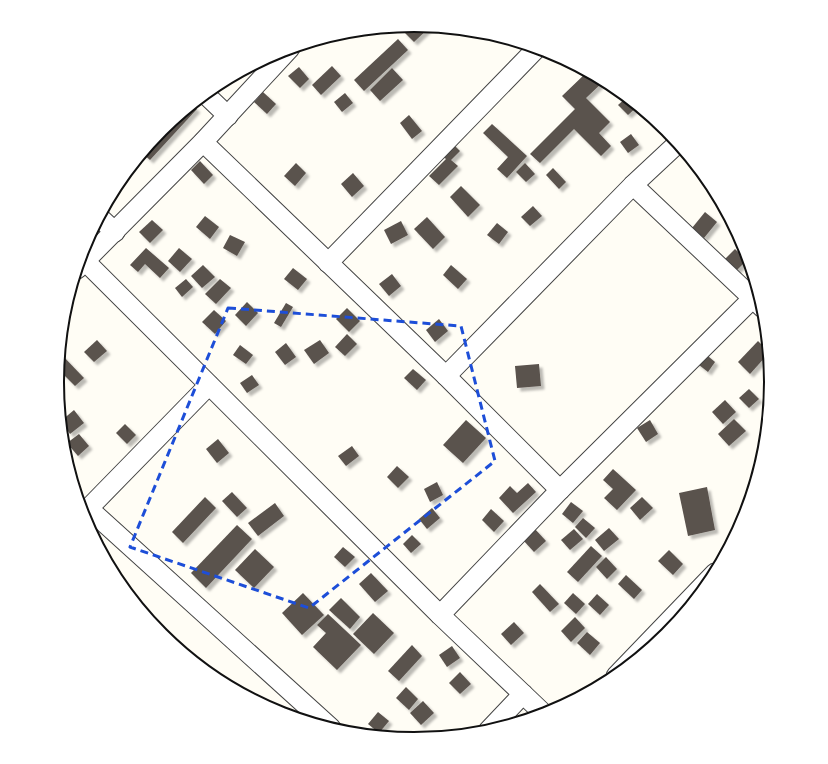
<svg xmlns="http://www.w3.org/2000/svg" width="828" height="764" font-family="Spectral,serif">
<defs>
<filter id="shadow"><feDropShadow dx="3.5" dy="3.5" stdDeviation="1" flood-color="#0004"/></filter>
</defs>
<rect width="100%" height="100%" fill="#fffdf5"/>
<g fill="#5a524d" filter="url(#shadow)">
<polygon points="414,25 430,27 414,42 403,31 409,26"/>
<polygon points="398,39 408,50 364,91 354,80"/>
<polygon points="332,66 341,76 321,95 312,85"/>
<polygon points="299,67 309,79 300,88 288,76"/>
<polygon points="392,68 403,80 380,101 370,90"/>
<polygon points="587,72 604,81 586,98 610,122 599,133 611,146 601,156 574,129 540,163 530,154 575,109 562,96"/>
<polygon points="263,92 276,104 267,114 254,102"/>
<polygon points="345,93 353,103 342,112 334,102"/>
<polygon points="627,97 638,106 628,115 618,105"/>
<polygon points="192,105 197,109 150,160 142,153 162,129"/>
<polygon points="409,115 422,131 412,139 400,123"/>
<polygon points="492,124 527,156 507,178 497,169 508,157 483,133"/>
<polygon points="631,134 639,145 628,153 620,142"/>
<polygon points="450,141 460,151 451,160 458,166 439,185 429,176 446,159 439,152"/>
<polygon points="200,161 213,175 204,184 191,170"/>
<polygon points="296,163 306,173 295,186 284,176"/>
<polygon points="525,163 535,174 526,182 516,172"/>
<polygon points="553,168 566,182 559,189 546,175"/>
<polygon points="353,173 364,186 352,197 341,184"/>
<polygon points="461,186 480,205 468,217 450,197"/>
<polygon points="533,206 542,216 530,226 521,217"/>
<polygon points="705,212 717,222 704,238 692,228"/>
<polygon points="205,216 219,227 210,239 196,227"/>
<polygon points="427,217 445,237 433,249 414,229"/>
<polygon points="152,220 163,230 150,243 139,232"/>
<polygon points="401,221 408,235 391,244 384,230"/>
<polygon points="497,223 508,232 499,244 487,235"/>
<polygon points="230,235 245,242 237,256 223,248"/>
<polygon points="146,248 169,268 160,278 145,264 138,272 130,265"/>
<polygon points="179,248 192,259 180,272 168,261"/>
<polygon points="735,249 747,260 736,271 725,259"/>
<polygon points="203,265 215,277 202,288 191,276"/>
<polygon points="451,265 467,279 458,289 443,275"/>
<polygon points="293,268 307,279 298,290 284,279"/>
<polygon points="392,274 401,286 389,296 379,284"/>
<polygon points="186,279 193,287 182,297 175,288"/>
<polygon points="220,279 231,288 216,304 205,294"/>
<polygon points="247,302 258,313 246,326 235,315"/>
<polygon points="286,303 293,307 281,327 274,323"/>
<polygon points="347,308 360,321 349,332 336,319"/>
<polygon points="214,310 226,321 215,334 202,322"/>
<polygon points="439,319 448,331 435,342 426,330"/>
<polygon points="347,334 357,344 345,356 335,347"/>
<polygon points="97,340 107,351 94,362 84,352"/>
<polygon points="320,340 329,353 314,364 304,350"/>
<polygon points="758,341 768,351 768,354 750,374 738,362"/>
<polygon points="286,343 296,357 285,365 275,352"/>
<polygon points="240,345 253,355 246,364 233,355"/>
<polygon points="702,351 715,362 708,372 694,361"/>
<polygon points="60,353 84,378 75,386 58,369"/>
<polygon points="539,364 541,386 517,388 515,366"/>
<polygon points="413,369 426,380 417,390 404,378"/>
<polygon points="252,375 259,385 247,393 240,383"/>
<polygon points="749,389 759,399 749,408 739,398"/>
<polygon points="725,400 736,412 723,424 712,412"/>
<polygon points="74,410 84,423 70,434 61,421"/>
<polygon points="734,419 746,431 729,446 718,434"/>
<polygon points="466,420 486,438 463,463 443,445"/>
<polygon points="650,420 658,434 646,442 637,428"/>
<polygon points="125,424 136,435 127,444 116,433"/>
<polygon points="79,434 89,446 78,456 67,443"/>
<polygon points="218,439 229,453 217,463 206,449"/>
<polygon points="352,446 359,456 346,466 338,456"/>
<polygon points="397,466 409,477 398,488 387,477"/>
<polygon points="613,469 636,490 617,510 604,498 613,489 603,480"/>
<polygon points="437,482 443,495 430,502 424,489"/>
<polygon points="528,483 536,492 513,513 499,498 510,486 517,493"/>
<polygon points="707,487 715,530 688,536 679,493"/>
<polygon points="232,492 247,508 237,517 222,501"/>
<polygon points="205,497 216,508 183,543 172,532"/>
<polygon points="642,497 653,508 640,520 630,508"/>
<polygon points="571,502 583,511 573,523 562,514"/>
<polygon points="275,503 284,516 258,536 248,523"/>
<polygon points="432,508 440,518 427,529 419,519"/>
<polygon points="491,509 504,521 494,532 482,520"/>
<polygon points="583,518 595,528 586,538 575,527"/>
<polygon points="237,525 252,539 206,588 191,573"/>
<polygon points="609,528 619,539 604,551 595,540"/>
<polygon points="535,529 546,541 534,552 523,540"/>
<polygon points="574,529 583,539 570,550 561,540"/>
<polygon points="412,535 421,544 411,553 403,544"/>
<polygon points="591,546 602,556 578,582 567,572"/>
<polygon points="343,547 355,557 345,567 334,557"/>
<polygon points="255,549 274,567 254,588 235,570"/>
<polygon points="669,550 683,564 673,575 658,561"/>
<polygon points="606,557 617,569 607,579 596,567"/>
<polygon points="371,573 388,591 375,602 359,584"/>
<polygon points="626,575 642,590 634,599 618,584"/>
<polygon points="540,584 559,604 550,612 532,592"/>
<polygon points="303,593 324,615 302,635 282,613"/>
<polygon points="573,593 585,604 576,614 564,603"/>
<polygon points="597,594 609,605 600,615 588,604"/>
<polygon points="341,598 360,617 350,629 329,610"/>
<polygon points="373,613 394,633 374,654 353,634"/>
<polygon points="328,614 361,645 337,670 313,647 326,633 317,625"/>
<polygon points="575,617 585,628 571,642 561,631"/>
<polygon points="514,622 524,633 511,645 501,634"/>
<polygon points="587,632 600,643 590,655 577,643"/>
<polygon points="412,645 422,656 399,681 388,671"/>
<polygon points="452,646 460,658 447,667 439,655"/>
<polygon points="460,672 471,684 460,694 449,683"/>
<polygon points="406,687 418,699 409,710 396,698"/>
<polygon points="423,701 434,713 421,725 410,713"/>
<polygon points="378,712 389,721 379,733 368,724"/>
</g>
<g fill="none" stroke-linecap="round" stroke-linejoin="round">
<defs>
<g id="street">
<polyline points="205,94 228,116"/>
<polyline points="203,142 446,376 560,490"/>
<polyline points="633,185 763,308"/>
<polyline points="99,217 115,232"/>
<polyline points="85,261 440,615 544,714"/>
<polyline points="328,263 537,48"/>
<polyline points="77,269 203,142 290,48"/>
<polyline points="446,376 633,185 678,143"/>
<polyline points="88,508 331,728"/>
<polyline points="83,514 209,385"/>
<polyline points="440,615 560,490 753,298"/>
<polyline points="616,676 715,573"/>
<polyline points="488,731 523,694"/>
</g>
</defs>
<use href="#street" stroke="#444" stroke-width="21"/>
<use href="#street" stroke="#fff" stroke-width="19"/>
</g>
<path fill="none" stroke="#1d4ed8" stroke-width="3" stroke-dasharray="8 5" stroke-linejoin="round" d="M228 308 461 326 495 461 309 608 130 547Z"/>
<path d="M0 0H828V764H0ZM64 382a350 350 0 1 1 700 0a350 350 0 1 1-700 0Z" fill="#fff" fill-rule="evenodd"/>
<path fill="none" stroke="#111" stroke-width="2" d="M64 382a350 350 0 1 1 700 0a350 350 0 1 1-700 0Z"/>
</svg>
